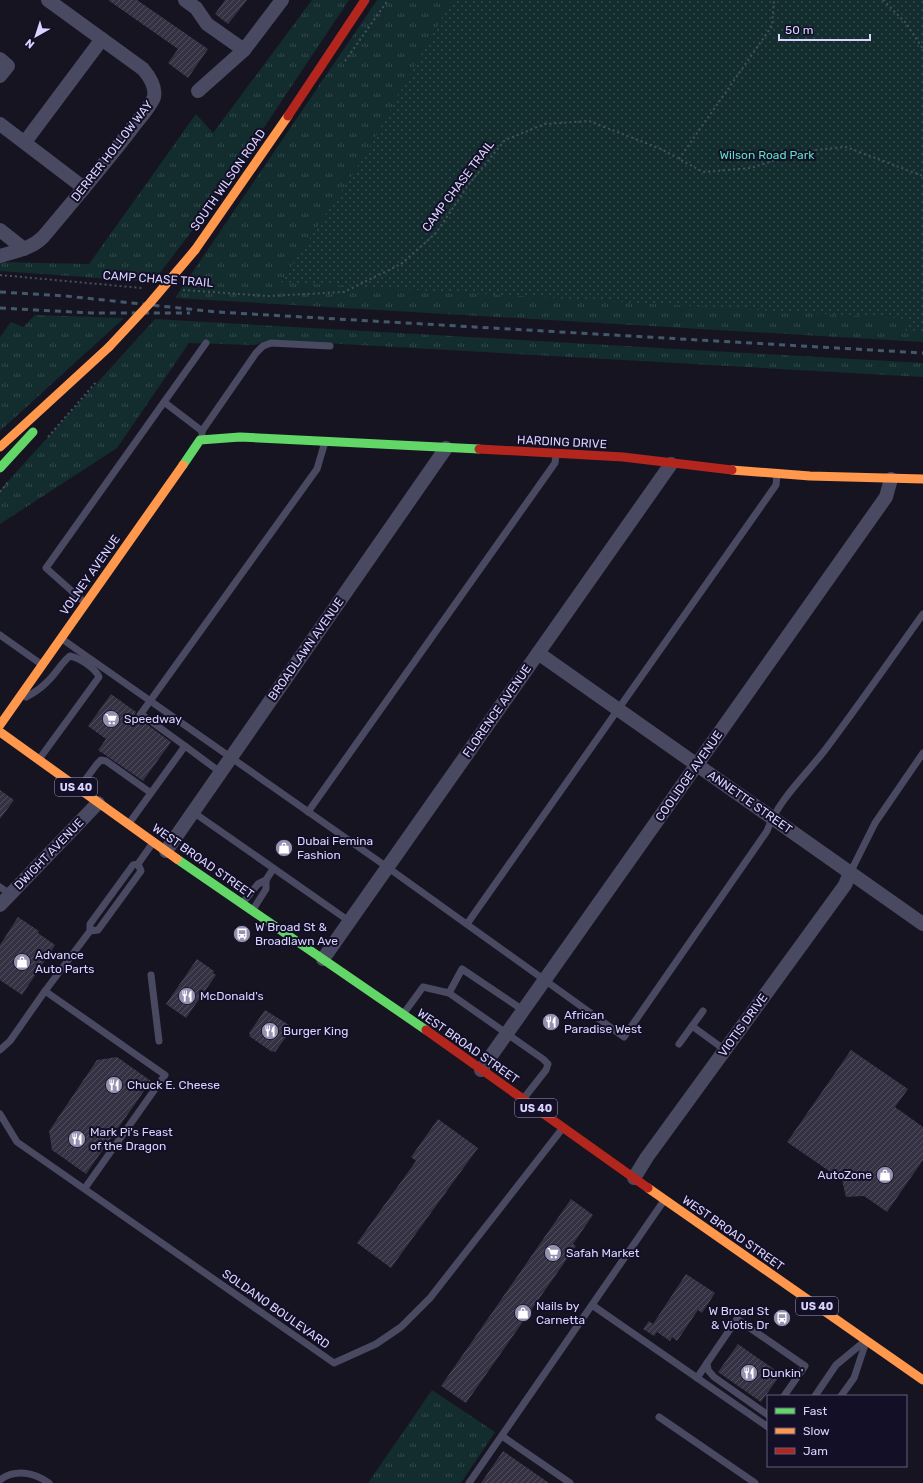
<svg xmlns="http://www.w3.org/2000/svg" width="923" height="1483" font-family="Rubik,sans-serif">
<defs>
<pattern id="grass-tufts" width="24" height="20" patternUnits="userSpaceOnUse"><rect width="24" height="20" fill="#132c2d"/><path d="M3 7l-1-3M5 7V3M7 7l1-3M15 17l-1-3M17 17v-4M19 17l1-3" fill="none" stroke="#354a4c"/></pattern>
<pattern id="park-dots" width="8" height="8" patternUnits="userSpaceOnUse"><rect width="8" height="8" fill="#132c2d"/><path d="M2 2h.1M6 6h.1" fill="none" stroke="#354a4c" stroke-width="1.8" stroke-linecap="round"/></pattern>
<pattern id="building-hatch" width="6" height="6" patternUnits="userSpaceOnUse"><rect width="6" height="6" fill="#343243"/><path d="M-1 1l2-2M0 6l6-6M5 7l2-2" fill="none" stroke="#514f5f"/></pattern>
</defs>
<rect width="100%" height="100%" fill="#161421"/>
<g fill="url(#grass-tufts)">
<polygon points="312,0 349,0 217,198 153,282 0,271 0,262 89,264 196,114 213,133"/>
<polygon points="377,0 923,0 923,342 175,298"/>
<polygon points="35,315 124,318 0,431 0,337 11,322 23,327"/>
<polygon points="155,319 923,363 923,377 270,340 255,345 189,343 117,448 0,524 0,490"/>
<polygon points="432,1390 495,1432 461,1483 368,1483"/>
</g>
<polygon fill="url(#park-dots)" points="452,0 923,0 923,331 904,330 912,319 281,282 364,157"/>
<g fill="url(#building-hatch)">
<polygon points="108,0 137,0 208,49 188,78 168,63 178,49"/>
<polygon points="225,0 247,0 228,24 215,14"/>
<polygon points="111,694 136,712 135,715 137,719 141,720 171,742 143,781 98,750 106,739 88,726"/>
<polygon points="0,790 14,800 0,819"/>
<polygon points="18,917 39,931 38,933 55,945 22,995 0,980 0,945"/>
<polygon points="197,959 214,971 213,973 216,975 186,1018 166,1004"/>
<polygon points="265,1010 289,1025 288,1026 292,1029 275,1052 273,1051 272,1052 249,1036 250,1035 249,1033"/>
<polygon points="851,1050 908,1089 895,1107 923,1127 923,1160 887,1212 864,1196 846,1197 842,1180 787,1142"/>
<polygon points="117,1057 151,1081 86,1174 52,1150 49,1131 97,1060"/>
<polygon points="438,1119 478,1148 391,1268 357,1243 416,1161 411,1157"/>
<polygon points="571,1199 593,1215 573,1244 576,1246 466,1403 441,1386"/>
<polygon points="686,1274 715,1293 702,1313 698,1310 677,1341 672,1337 670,1341 657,1332 654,1336 643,1329 649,1321 653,1324"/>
<polygon points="738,1344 781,1374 761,1402 718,1372"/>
<polygon points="503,1451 549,1483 481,1483"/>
</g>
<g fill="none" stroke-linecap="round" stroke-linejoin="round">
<g stroke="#44505f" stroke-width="2" stroke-dasharray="2 3" stroke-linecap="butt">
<polyline points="883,0 906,23 923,49"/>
<polyline points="345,61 388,0"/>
<polyline points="679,159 772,26 774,0"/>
<polyline points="0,275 142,288"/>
<polyline points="183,290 268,296 344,292 401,264 436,233 469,184 505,140 545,124 589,121 661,149 703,172 751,168 804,151 846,147 923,176"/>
<polyline points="48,437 97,381"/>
<polyline points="0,492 8,482"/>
</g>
<g stroke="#4a4962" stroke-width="7">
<polyline points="164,402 202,431 202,434"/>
<polyline points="202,431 256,353 263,346 271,343 330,346"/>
<polyline points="84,602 46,568 206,343"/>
<polyline points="0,635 41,664"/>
<path d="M62 639 387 867 624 1037 767 831C778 800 805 776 825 750 859 705 890 660 923 614"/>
<path d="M26 697C34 693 41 688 47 682 56 674 61 663 70 656 80 658 95 668 99 677L40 758"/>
<polyline points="141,714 185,746"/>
<polyline points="140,715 317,469 325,442"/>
<polyline points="80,787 97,764 101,760 106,761 151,793"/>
<polyline points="193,812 349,921"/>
<polyline points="308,812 555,463 556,455"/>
<polyline points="130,822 185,746 220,772"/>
<polyline points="850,873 875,823 923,753"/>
<polyline points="0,887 10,894"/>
<polyline points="244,901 258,884 266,880"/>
<polyline points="254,908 266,889 266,880 273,869"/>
<polyline points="467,924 776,485 777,475"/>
<polyline points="90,931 98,930 141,871 138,864"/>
<polyline points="151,975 159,1041"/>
<polyline points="45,991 165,1075 85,1188"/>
<polyline points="523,1010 462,969 449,993 543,1059 548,1064 546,1070 524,1098"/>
<polyline points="404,1013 423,987 449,993"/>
<polyline points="692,1026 725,1050"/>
<polyline points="679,1044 703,1011"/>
<polyline points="0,1050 10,1041 45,991 90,931 90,924 133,865 138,864 152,844"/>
<polyline points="0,1114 17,1142 334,1363 376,1344 401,1327 430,1298 562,1129"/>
<polyline points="592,1305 768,1427"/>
<polyline points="697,1378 707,1363"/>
<polyline points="815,1396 836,1365 865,1341"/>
<polyline points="841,1396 854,1378 866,1342"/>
<polyline points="768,1415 714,1377 708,1370 707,1363 737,1319 805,1366 784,1396"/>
<polyline points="659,1417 755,1483"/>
<polyline points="502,1436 570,1483"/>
<path d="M0 1480C15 1468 35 1473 49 1483"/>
<polyline points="469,1483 663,1202"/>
</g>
<g stroke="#4a4962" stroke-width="14">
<polyline points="185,0 196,8 207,24 244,50"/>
<polyline points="0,59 8,66 0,76"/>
<polyline points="198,91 244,50 282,0"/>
<polyline points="0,124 84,188"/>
<polyline points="25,142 102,39"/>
<polyline points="0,230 24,249"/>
<path d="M0 256C16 251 31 249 43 237 73 201 104 165 133 127 138 120 151 106 154 97 156 87 149 76 143 69L48 0"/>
<polyline points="538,653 923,924"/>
<polyline points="166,851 446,448"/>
<polyline points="0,905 98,803"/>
<polyline points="323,959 671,464"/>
<polyline points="481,1070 886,497 891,479"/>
<polyline points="634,1178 647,1157 845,885 850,873"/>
</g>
<g stroke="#63d668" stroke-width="9">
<polyline points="183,465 200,440 240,437 479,449"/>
<polyline points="0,468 33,432"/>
<polyline points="177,859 426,1030"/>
</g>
<g stroke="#ff974d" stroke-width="9">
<polyline points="195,250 288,116"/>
<polyline points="0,447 109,347"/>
<polyline points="732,470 810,476 923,479"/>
<polyline points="0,725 183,465"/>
<polyline points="0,732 177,859"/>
<polyline points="648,1188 923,1380"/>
</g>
<g stroke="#b3261e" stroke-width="9">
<polyline points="288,116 365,0"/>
<polyline points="479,449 623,457 732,470"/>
<polyline points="426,1030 648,1188"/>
</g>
<g stroke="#43596b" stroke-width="3" stroke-dasharray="6 5" stroke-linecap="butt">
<polyline points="0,292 66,296 217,312 923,353"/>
<polyline points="0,308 91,313 190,313"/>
</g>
<polyline stroke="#ff974d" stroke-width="9" points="109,347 150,303 195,250"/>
</g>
<defs>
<symbol id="supermarket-disc" viewBox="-11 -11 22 22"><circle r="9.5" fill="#9591b1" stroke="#130f26"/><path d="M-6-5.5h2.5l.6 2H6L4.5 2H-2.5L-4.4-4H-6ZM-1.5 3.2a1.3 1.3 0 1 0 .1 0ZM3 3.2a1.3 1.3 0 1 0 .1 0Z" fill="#fff"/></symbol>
<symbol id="shop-disc" viewBox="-11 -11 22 22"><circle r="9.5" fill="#9591b1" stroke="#130f26"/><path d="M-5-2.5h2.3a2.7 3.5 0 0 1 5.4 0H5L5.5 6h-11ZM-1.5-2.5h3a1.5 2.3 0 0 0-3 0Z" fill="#fff"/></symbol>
<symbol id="bus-disc" viewBox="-11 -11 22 22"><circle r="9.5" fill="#9591b1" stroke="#130f26"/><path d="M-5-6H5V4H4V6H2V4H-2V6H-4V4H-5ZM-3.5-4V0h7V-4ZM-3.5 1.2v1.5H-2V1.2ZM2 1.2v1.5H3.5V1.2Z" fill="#fff"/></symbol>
<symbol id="restaurant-disc" viewBox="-11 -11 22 22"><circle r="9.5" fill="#9591b1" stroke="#130f26"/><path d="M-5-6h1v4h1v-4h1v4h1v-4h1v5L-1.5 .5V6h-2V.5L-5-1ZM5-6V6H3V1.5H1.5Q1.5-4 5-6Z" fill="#fff"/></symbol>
</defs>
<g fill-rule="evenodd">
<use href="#supermarket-disc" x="101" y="709" width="20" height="20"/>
<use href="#shop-disc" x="274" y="838" width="20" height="20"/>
<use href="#bus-disc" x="232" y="924" width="20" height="20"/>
<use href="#shop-disc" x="12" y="952" width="20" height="20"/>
<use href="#restaurant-disc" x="177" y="986" width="20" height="20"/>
<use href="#restaurant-disc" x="541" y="1012" width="20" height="20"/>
<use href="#restaurant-disc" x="260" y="1021" width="20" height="20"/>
<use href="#restaurant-disc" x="104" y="1075" width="20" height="20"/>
<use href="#restaurant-disc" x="67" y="1129" width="20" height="20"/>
<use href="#shop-disc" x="875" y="1165" width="20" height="20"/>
<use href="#supermarket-disc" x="543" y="1243" width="20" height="20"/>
<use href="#shop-disc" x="513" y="1303" width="20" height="20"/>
<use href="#bus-disc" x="772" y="1308" width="20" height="20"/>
<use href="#restaurant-disc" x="739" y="1363" width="20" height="20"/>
</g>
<g text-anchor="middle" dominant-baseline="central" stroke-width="4" stroke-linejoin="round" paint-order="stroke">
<g fill="#130f26" stroke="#9e99be" stroke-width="1">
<rect x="55" y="778" width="42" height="18" rx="3"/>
<rect x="515" y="1099" width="42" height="18" rx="3"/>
<rect x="796" y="1297" width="42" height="18" rx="3"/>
</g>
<g font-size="11" font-weight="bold" fill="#d9d4ff">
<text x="76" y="787">US 40</text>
<text x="536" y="1108">US 40</text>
<text x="817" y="1306">US 40</text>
</g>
<g font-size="12" fill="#d9d4ff" stroke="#130f26">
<text transform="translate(112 151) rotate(-52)">DERRER HOLLOW WAY</text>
<text transform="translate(228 180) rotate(-55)">SOUTH WILSON ROAD</text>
<text transform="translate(458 186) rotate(-53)">CAMP CHASE TRAIL</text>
<text transform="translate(158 279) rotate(4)">CAMP CHASE TRAIL</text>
<text transform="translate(562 442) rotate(3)">HARDING DRIVE</text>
<text transform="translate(90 575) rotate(-55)">VOLNEY AVENUE</text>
<text transform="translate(306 649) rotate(-55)">BROADLAWN AVENUE</text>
<text transform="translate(497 711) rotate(-55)">FLORENCE AVENUE</text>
<text transform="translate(689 776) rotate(-55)">COOLIDGE AVENUE</text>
<text transform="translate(750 802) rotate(35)">ANNETTE STREET</text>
<text transform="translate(49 854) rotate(-46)">DWIGHT AVENUE</text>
<text transform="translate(203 861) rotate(35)">WEST BROAD STREET</text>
<text transform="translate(743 1025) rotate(-54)">VIOTIS DRIVE</text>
<text transform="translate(468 1046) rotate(35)">WEST BROAD STREET</text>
<text transform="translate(733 1233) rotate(35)">WEST BROAD STREET</text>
<text transform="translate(276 1309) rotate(35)">SOLDANO BOULEVARD</text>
</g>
<g font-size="12" fill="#5fe0c0" stroke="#130f26">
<text x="767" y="155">Wilson Road Park</text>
</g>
<g font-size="12" fill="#d9d4ff" stroke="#130f26" text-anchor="start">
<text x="124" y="719">Speedway</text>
<text x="297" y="841">Dubai Femina<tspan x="297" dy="14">Fashion</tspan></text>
<text x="255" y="927">W Broad St &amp;<tspan x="255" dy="14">Broadlawn Ave</tspan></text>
<text x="35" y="955">Advance<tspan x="35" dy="14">Auto Parts</tspan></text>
<text x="200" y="996">McDonald's</text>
<text x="564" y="1015">African<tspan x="564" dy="14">Paradise West</tspan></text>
<text x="283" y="1031">Burger King</text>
<text x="127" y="1085">Chuck E. Cheese</text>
<text x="90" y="1132">Mark Pi's Feast<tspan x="90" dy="14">of the Dragon</tspan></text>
<text x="872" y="1175" text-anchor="end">AutoZone</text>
<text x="566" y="1253">Safah Market</text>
<text x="536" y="1306">Nails by<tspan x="536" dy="14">Carnetta</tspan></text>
<text x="769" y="1311" text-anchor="end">W Broad St<tspan x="769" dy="14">&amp; Viotis Dr</tspan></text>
<text x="762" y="1373">Dunkin'</text>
</g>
</g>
<rect x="767" y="1395" width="140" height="72" fill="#130f26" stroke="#625e7d"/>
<rect x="775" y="1408" width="20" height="6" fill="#63d668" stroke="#625e7d"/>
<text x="803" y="1415" font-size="12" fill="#d9d4ff">Fast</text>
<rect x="775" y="1428" width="20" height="6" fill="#ff974d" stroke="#625e7d"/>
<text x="803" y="1435" font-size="12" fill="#d9d4ff">Slow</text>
<rect x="775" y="1448" width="20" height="6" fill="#b3261e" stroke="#625e7d"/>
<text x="803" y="1455" font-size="12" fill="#d9d4ff">Jam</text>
<g transform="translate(36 36) rotate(219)" stroke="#130f26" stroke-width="3" paint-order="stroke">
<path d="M0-3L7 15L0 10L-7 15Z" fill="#d9d4ff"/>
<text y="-6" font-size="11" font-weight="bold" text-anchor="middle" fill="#d9d4ff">N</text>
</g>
<path d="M779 34v6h91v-6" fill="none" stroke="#d9d4ff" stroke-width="2"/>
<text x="785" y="34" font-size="12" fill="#d9d4ff" stroke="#130f26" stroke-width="3" paint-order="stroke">50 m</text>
</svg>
